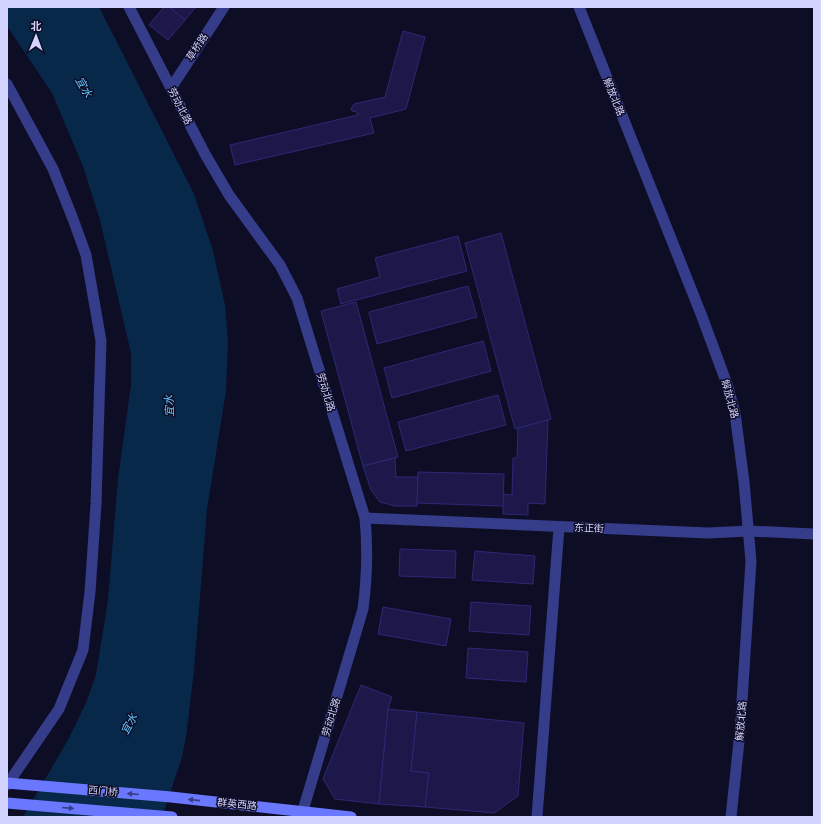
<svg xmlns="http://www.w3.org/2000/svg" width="821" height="824" font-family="Mulish,'Noto Sans SC',sans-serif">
<rect width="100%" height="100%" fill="#0e0d26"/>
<polygon fill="#08284a" points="7,7 99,7 194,194 213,251 225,305 228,343 226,391 207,509 194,671 186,737 182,757 162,817 23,817 68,740 86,703 96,675 108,600 118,479 131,385 131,353 100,220 83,166 52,93 7,26"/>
<g fill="#1c1849" stroke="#2e2876">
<polygon points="164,7 169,7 185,20 168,40 149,25"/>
<polygon points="169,7 196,7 185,20"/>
<polygon points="403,31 425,37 406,109 370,118 374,133 235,165 230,145 358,115 357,112 352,111 351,109 354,104 385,97"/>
<polygon points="501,233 551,419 515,429 465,243"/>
<polygon points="458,236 467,271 341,304 337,289 380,277 375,258"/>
<polygon points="468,286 477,317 377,344 369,312"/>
<polygon points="356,302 398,457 363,466 321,311"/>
<polygon points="483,341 491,371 392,398 384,368"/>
<polygon points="498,395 506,425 406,451 398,422"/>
<polygon points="548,420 545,504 528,503 528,515 503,514 503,494 512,495 513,458 517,458 518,428"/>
<polygon points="395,458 396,477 418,477 417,506 395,506 380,502 371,490 363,466"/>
<polygon points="418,472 504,474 503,506 417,503"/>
<polygon points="400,549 456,551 455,578 399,576"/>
<polygon points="475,551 535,556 533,584 472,580"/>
<polygon points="471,602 531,606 529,635 469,631"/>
<polygon points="383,607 451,619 446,646 378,634"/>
<polygon points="468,648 528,652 526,682 466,678"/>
<polygon points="361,685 392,697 388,709 379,804 335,799 323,779"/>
<polygon points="388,709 417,712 411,771 429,773 425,807 379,804"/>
<polygon points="417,712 524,723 518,796 494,813 425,807 429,773 411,771"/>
</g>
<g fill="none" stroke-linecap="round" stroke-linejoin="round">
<g stroke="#353c89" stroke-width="11">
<path d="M129 7 205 154 229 195 280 265 297 298 365 518C368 549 367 578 363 609L301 817"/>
<polyline points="7,84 53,169 73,219 86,255 101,341 96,504 90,592 83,650 59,709 7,785"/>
<polyline points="171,88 224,7"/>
<polyline points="365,518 708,533 749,531 814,534"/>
<polyline points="537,817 559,527"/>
</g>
<polyline stroke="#353c89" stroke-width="11" points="579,7 701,314 727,384 735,413 744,482 751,561 740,732 731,817"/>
<g stroke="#6a78ff" stroke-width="11">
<polyline points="7,783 171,797 351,817"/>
<polyline points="7,803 172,817"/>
</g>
</g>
<defs><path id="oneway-solid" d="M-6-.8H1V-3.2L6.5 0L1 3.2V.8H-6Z"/></defs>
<g fill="#373d88">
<use href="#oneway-solid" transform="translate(133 794) rotate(-175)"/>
<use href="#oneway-solid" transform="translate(194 800) rotate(-174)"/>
<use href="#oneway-solid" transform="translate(68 808) rotate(5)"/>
</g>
<g text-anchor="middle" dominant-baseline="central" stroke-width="3" stroke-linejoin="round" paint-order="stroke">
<g font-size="10" fill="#d3d3ff" stroke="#0e0d26">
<text transform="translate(197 47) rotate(-56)">草桥路</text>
<text transform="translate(614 97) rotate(68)">解放北路</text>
<text transform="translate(180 106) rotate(63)">劳动北路</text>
<text transform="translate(326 392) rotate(73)">劳动北路</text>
<text transform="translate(730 399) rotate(75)">解放北路</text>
<text transform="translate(589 528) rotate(2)">东正街</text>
<text transform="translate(331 717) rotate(-73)">劳动北路</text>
<text transform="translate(741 721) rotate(-85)">解放北路</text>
<text transform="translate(103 791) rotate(5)">西门桥</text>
<text transform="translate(237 804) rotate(6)">群英西路</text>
</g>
<g font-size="11" font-style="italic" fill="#61c9ff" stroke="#0e0d26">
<text transform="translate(84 87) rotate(60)">宜水</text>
<text transform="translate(169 406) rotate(-92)">宜水</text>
<text transform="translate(129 724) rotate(-62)">宜水</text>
</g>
</g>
<rect width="821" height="824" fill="none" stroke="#d3d3ff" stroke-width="16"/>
<g transform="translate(36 36) rotate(1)" stroke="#0e0d26" stroke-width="3" paint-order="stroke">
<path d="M0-3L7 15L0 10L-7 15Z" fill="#d3d3ff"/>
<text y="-6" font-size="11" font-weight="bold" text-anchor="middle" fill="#d3d3ff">北</text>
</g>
</svg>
